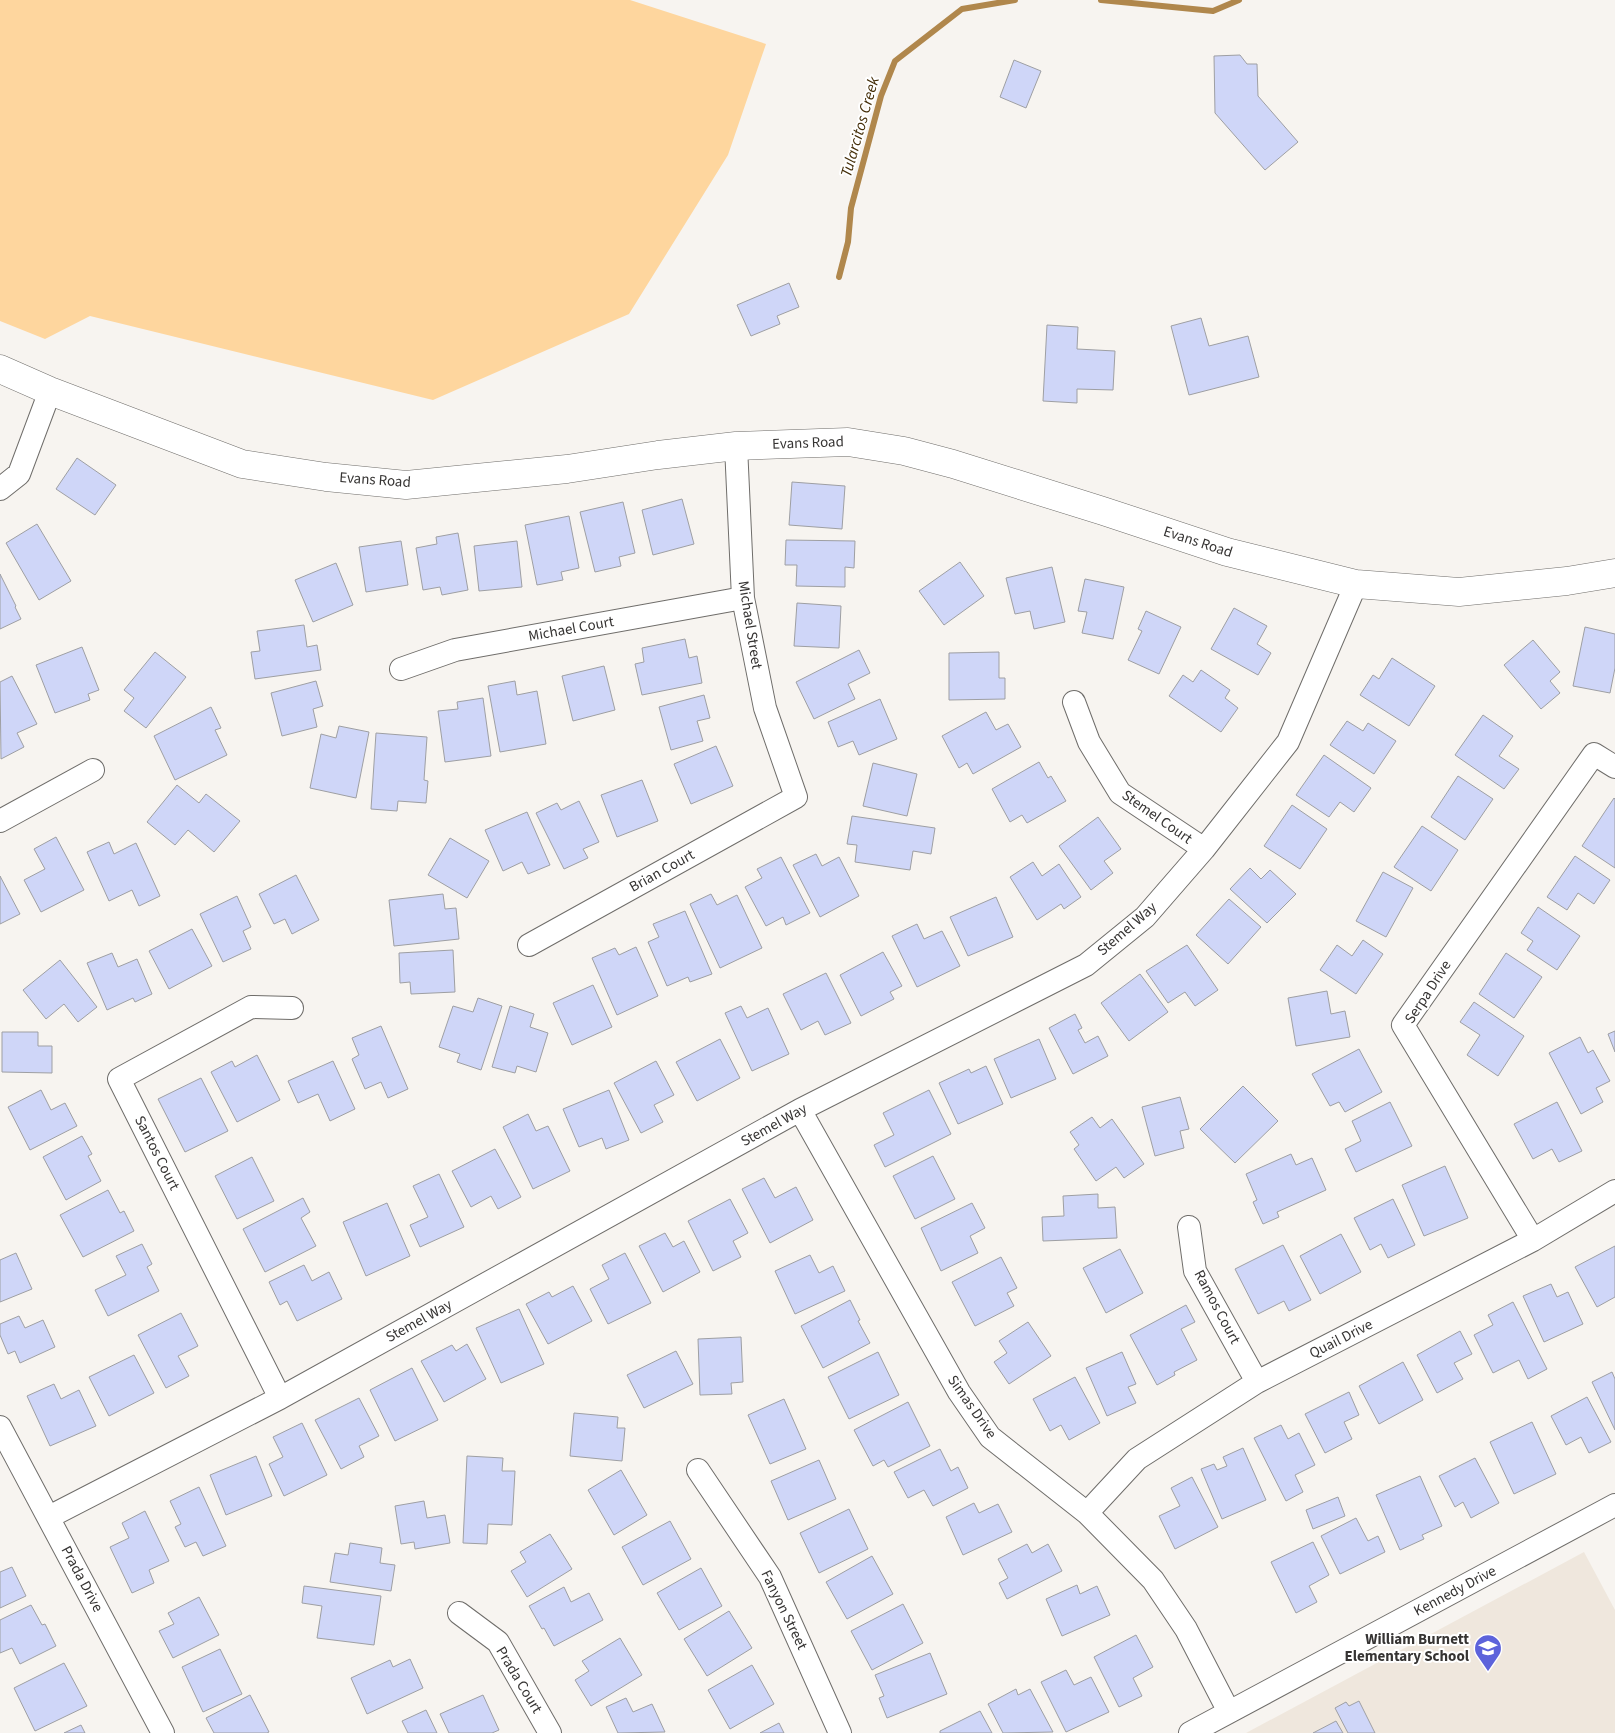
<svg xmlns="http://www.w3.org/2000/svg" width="1615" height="1733" font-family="'Source Sans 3',sans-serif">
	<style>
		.built { fill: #efe7dd }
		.grass { fill: #fed69e }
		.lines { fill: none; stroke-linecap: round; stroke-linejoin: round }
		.stream { stroke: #b0874c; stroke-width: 6 }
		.building { fill: #cfd6f8; stroke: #9e9fa3 }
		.street-casing { stroke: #6f6d6a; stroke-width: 24 }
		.secondary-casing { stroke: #6f6d6a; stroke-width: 29 }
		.street { stroke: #fff; stroke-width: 22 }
		.secondary { stroke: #fff; stroke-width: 28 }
		.labels { text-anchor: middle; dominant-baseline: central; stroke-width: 4; stroke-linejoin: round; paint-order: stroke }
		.street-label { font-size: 15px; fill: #363433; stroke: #fff }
		.poi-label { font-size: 15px; font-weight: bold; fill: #363433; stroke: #fff; text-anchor: end }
		.water-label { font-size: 16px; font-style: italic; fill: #432d07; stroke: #fff }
	</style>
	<rect width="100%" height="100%" fill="#f7f4f0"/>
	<path class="built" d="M1584,1552L1615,1610V1733H1246Z"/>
	<path class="grass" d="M0,0H630L766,44L728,155L629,314L433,400L90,316L45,339L0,321Z"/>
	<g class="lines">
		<path class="stream" d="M1101,0L1213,11L1239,0
			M839,277L848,242L851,208L881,96L895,61L962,9L1015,0"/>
	</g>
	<path class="building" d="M1240,55L1247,64H1257L1258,96L1298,142L1265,170L1215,113L1214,56Z
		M1014,60L1041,71L1026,108L1000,97Z
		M789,283L799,307L777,316L780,324L751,336L737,305Z
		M1201,318L1209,346L1248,336L1259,377L1189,395L1171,326Z
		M1047,325L1078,327L1077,349L1115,351L1113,390L1077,389V403L1043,401Z
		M77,458L116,485L95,515L56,489Z
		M792,482L845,486L842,529L789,525Z
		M682,499L694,544L653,555L642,510Z
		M623,502L635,553L619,557L621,566L595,572L580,512Z
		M569,516L579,568L561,572L563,580L537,585L525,525Z
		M37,524L71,581L39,600L6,543Z
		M458,533L468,590L442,595L440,587L423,590L416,548L437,544L436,537Z
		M786,540L855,541L854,568L845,567V587L796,586L797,565H785Z
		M401,541L408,585L366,592L359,547Z
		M517,541L522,587L479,591L474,546Z
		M960,562L984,596L944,625L919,591Z
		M336,563L353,605L313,622L295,580Z
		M1052,567L1065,622L1034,629L1030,611L1015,614L1006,578Z
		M0,574L16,606L15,607L21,619L0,629Z
		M1085,579L1124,587L1113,639L1082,633L1087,612L1078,611Z
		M797,603L841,606L839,648L794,646Z
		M1234,608L1267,626L1257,644L1271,653L1258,675L1211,649Z
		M1146,611L1181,627L1159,674L1128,660L1142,631L1138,629Z
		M304,625L307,647L317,645L321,670L255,679L251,652L260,651L257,631Z
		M1585,627L1615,634V668L1610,693L1573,686Z
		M685,639L689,658L697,656L702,683L642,695L635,664L644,662L642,648Z
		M1533,640L1560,672L1550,681L1560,693L1541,709L1504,665Z
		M82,647L99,690L88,694L90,700L55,713L36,665Z
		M859,650L870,673L848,684L855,699L814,719L796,682Z
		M155,652L186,677L146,728L124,711L134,698L124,690Z
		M999,652V678H1005V699L949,700V653Z
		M1392,658L1435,686L1409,726L1360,695L1373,675L1379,679Z
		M604,666L615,710L573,721L562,676Z
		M1201,670L1230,690L1225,698L1238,708L1221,732L1169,696L1183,675L1193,682Z
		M12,676L37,724L17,733L24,747L1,759L0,682Z
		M316,681L323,706L313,709L317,727L282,736L271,693Z
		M515,681L517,695L537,691L546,744L500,752L488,686Z
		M704,695L710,718L697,721L703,741L671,750L659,707Z
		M483,698L491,756L445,762L438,711L458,709L457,702Z
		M880,699L897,739L859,755L853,741L838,747L828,722Z
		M211,707L221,728L215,730L227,755L175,780L154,736Z
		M986,712L996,730L1008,724L1021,747L973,774L967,763L959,768L942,736Z
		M1483,715L1513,736L1499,756L1519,769L1504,789L1455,755Z
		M1347,721L1363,731L1368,723L1396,741L1374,774L1330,745Z
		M339,726L369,732L356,798L310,788L321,734L336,738Z
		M376,733L427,737L424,780L428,781L426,803L398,801L397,811L371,809Z
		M716,746L733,786L691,804L674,764Z
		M1324,755L1371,788L1354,812L1340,802L1329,817L1296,795Z
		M1039,762L1048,778L1051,776L1066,801L1027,823L1022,815L1010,822L992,789Z
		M873,763L917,774L907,816L863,806Z
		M1458,776L1493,799L1465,840L1431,817Z
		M642,780L658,821L617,837L601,795Z
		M177,785L199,803L206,794L240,821L214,852L188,830L175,845L147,822Z
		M1614,798L1615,799V868L1582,846Z
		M579,801L599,842L583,849L588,858L564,869L536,813L557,803L561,810Z
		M1292,805L1327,829L1300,869L1264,846Z
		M527,812L550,865L528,874L522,862L503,871L485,830Z
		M852,816L935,828L931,854L913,851L910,870L855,862L857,845L847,844Z
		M1098,817L1121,849L1104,861L1113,873L1091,890L1059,846Z
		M1422,826L1458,850L1431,891L1394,867Z
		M56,837L84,890L41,912L24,880L45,869L34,849Z
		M450,838L489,861L467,898L428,875Z
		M109,842L114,854L136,843L160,896L139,906L132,890L109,901L87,852Z
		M816,854L822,866L839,857L859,896L820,917L793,865Z
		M1575,856L1610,880L1594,904L1578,893L1567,910L1547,897Z
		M781,857L810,913L786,925L783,917L766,926L745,887L762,878L757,869Z
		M1033,862L1042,876L1059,864L1081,897L1064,909L1061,904L1037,920L1010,877Z
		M1250,868L1261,879L1270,870L1296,894L1267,923L1230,889Z
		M1383,872L1413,888L1386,937L1356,921Z
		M296,875L319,920L292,934L285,919L274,924L259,894Z
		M0,876L20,914L0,924Z
		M443,894L445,909L456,908L459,939L394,946L389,900Z
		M711,894L717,905L737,895L762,948L720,968L690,904Z
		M237,896L251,927L243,931L251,949L223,962L200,914Z
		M996,897L1013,937L968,956L950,917Z
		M1229,899L1261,927L1228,964L1196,935Z
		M1538,907L1580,936L1557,970L1527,950L1533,941L1521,933Z
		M685,911L712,974L690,982L688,977L667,986L648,942L659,937L653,924Z
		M917,924L924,939L942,931L960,966L917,987L892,936Z
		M192,929L212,966L169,989L149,951Z
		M1363,940L1383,954L1356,994L1320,970L1337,945L1352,956Z
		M1187,945L1218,990L1195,1006L1185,992L1168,1003L1146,971Z
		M636,947L658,996L617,1015L592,958L615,948L619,955Z
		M453,950L455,992L411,994L410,982L400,983L399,953Z
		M883,952L902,986L890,992L894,999L861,1016L840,975Z
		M112,953L118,967L137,959L152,994L135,1002L133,998L107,1010L87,963Z
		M1506,953L1542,977L1514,1018L1479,994Z
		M60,960L97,1007L78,1022L64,1004L46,1019L23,990Z
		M826,973L851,1023L825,1035L818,1021L801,1030L783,994Z
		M1140,974L1168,1012L1129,1041L1101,1003Z
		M593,985L612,1027L572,1045L553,1003Z
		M1327,991L1331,1014L1345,1011L1350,1037L1296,1046L1288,998Z
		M478,998L502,1006L481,1070L457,1062L460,1054L439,1047L453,1006L473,1012Z
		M1474,1002L1524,1036L1498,1076L1467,1055L1480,1035L1460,1022Z
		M510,1006L534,1014L530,1027L548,1033L536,1072L517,1066L515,1073L492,1067Z
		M741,1006L747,1018L768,1008L789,1054L752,1071L725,1013Z
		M1075,1014L1082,1028L1078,1030L1085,1043L1098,1036L1108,1056L1073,1074L1049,1028Z
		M381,1026L408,1089L388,1098L381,1082L365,1089L352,1059L359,1055L352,1038Z
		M1615,1031V1052L1608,1034Z
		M2,1032H38V1046H52V1073L2,1072Z
		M1580,1037L1588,1053L1593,1050L1610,1081L1596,1088L1603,1102L1581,1114L1549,1053Z
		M720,1039L740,1078L697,1101L676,1062Z
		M1039,1039L1056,1079L1011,1098L994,1059Z
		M1359,1049L1382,1092L1345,1112L1339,1102L1330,1106L1312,1074Z
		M257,1055L280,1100L237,1122L211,1072L232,1061L235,1067Z
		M333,1061L355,1109L330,1121L318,1094L298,1103L288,1081Z
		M656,1061L674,1095L654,1105L663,1122L641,1133L614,1083Z
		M986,1066L1003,1104L958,1124L939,1083L969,1069L971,1073Z
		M201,1078L228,1131L185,1152L158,1099Z
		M1243,1086L1278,1121L1235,1163L1200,1129Z
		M41,1090L51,1110L65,1103L77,1126L30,1150L8,1107Z
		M609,1090L629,1140L606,1149L602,1138L579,1147L563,1109Z
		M929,1090L951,1134L885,1167L874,1145L894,1135L883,1113Z
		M1180,1097L1189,1129L1180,1131L1184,1148L1155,1156L1142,1107Z
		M1390,1102L1412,1146L1356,1172L1345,1149L1361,1141L1352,1121Z
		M1557,1102L1582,1151L1559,1162L1552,1149L1533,1159L1514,1124Z
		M528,1114L536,1131L548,1126L570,1171L533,1189L503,1127Z
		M1092,1117L1100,1128L1112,1119L1144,1164L1124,1178L1116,1167L1096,1181L1074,1149L1079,1145L1070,1132Z
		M82,1136L92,1154L88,1156L101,1181L66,1200L43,1157Z
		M495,1149L521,1197L498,1209L491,1196L471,1207L452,1171Z
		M1291,1154L1296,1165L1312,1158L1326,1190L1277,1212L1279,1217L1263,1224L1253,1202L1257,1200L1246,1174Z
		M933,1156L955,1199L915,1219L893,1176Z
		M252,1157L274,1201L237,1219L215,1176Z
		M1445,1166L1468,1218L1424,1236L1402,1185Z
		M439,1174L464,1227L420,1247L410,1225L428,1217L413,1186Z
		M764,1178L775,1198L796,1187L813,1220L770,1243L742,1189Z
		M108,1190L120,1213L124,1211L134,1231L83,1257L60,1215Z
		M1098,1194V1208L1115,1207L1117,1238L1043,1241L1042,1217L1064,1216L1063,1196Z
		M303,1198L310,1212L301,1218L316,1246L265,1272L243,1229Z
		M730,1199L748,1233L733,1241L741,1257L713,1271L688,1221Z
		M1393,1199L1415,1245L1388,1258L1381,1244L1370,1250L1354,1218Z
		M387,1203L410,1256L366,1276L343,1222Z
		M972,1203L985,1228L970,1236L978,1253L941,1271L921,1228Z
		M665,1233L673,1247L684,1241L700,1272L663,1292L639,1246Z
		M1341,1234L1361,1272L1320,1294L1300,1256Z
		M142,1244L152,1264L147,1267L159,1291L108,1316L95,1290L126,1275L116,1256Z
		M1283,1245L1311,1300L1289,1311L1284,1301L1258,1314L1235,1269Z
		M1615,1246V1297L1597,1307L1575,1267Z
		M1120,1249L1143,1293L1106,1313L1083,1268Z
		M16,1253L32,1289L0,1302V1260Z
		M625,1253L651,1303L608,1324L590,1289L609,1279L602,1265Z
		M810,1255L819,1273L833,1266L845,1291L795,1314L775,1271Z
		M1001,1257L1017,1288L1007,1293L1014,1306L975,1326L952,1282Z
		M304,1265L312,1281L329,1272L342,1299L297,1321L287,1301L280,1305L269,1282Z
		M1551,1284L1557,1297L1568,1292L1583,1324L1544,1342L1523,1296Z
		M573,1286L592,1321L548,1344L526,1304L549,1292L552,1297Z
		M850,1300L860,1320L858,1321L870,1343L823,1368L801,1326Z
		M1513,1302L1547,1369L1528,1379L1519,1360L1493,1373L1474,1335L1493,1325L1488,1315Z
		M1186,1305L1195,1322L1181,1329L1197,1360L1174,1372L1175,1375L1157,1385L1130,1335Z
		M519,1309L544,1364L501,1383L476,1328Z
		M181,1313L198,1346L178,1356L189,1376L166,1388L138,1335Z
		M19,1316L25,1328L43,1320L55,1347L20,1363L15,1351L8,1354L0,1335V1324Z
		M1028,1322L1051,1356L1009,1384L994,1362L1007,1353L999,1341Z
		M1460,1331L1472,1354L1454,1363L1463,1379L1437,1393L1417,1355Z
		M741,1337L743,1382L731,1383L732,1394L700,1395L698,1339Z
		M467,1344L486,1379L444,1402L421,1361L452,1345L456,1351Z
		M676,1351L693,1384L644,1408L627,1375Z
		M878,1352L899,1395L849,1419L828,1377Z
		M1122,1352L1136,1384L1128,1387L1136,1403L1107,1416L1086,1368Z
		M134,1355L154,1393L109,1416L89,1377Z
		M1403,1362L1423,1400L1379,1424L1359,1386Z
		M412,1368L438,1420L395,1441L370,1390Z
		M1612,1372L1615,1379V1430L1592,1382Z
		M1075,1377L1100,1423L1069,1440L1061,1425L1050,1431L1033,1399Z
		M54,1384L61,1399L79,1390L96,1426L50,1446L27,1396Z
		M1349,1392L1359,1415L1344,1422L1352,1439L1325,1453L1305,1414Z
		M1587,1397L1611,1442L1589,1453L1581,1437L1566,1445L1551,1416Z
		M359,1398L379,1436L359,1446L364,1457L341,1469L315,1420Z
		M784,1399L806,1449L770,1464L748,1415Z
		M908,1402L930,1446L888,1467L884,1460L873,1466L854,1430Z
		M574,1413L618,1417L617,1428H625L622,1461L570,1456Z
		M1532,1422L1556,1474L1514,1494L1490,1442Z
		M302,1423L327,1475L284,1496L269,1464L283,1457L273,1437Z
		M1281,1425L1288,1439L1299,1433L1315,1465L1295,1475L1303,1492L1286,1501L1254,1438Z
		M1243,1448L1266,1500L1222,1519L1201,1469L1214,1464L1217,1470L1227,1466L1223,1457Z
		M940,1449L951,1471L958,1467L968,1488L933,1506L924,1490L908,1498L894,1472Z
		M256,1456L272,1496L226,1515L210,1475Z
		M467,1456L503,1458L502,1471H515L512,1525L488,1524L487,1544L463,1543Z
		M1475,1458L1499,1503L1471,1518L1463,1502L1455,1507L1439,1476Z
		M819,1460L836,1499L788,1520L771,1481Z
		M621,1470L647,1515L614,1535L588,1490Z
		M1420,1476L1442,1526L1422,1535L1424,1539L1400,1550L1376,1495Z
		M1192,1477L1218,1527L1175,1549L1159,1516L1180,1506L1171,1488Z
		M199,1487L226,1546L203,1556L196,1542L185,1547L175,1527L181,1524L170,1501Z
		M1338,1497L1345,1516L1313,1529L1306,1510Z
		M424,1501L427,1518L445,1515L450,1543L415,1549L414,1542L401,1544L395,1506Z
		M974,1503L979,1513L998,1504L1012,1532L963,1555L946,1517Z
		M849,1509L868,1549L819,1573L800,1533Z
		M145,1511L169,1561L149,1570L154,1583L132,1593L110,1547L129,1538L122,1523Z
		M1356,1518L1368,1541L1378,1536L1385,1552L1340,1574L1321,1536Z
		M670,1521L691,1559L643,1585L622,1547Z
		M550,1534L572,1569L527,1597L511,1571L526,1562L520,1552Z
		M1313,1542L1329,1575L1309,1586L1317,1602L1296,1613L1271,1562Z
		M350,1543L382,1548L380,1563L395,1565L391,1591L330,1582L335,1553L348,1555Z
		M1027,1544L1032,1553L1048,1544L1062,1571L1007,1599L999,1583L1008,1578L998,1559Z
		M872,1556L893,1594L847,1619L826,1582Z
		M12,1567L26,1596L0,1608V1572Z
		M701,1568L722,1606L679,1630L657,1593Z
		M1077,1585L1080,1594L1097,1586L1110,1615L1062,1636L1046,1599Z
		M304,1586L381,1596L374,1645L317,1638L322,1606L302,1603Z
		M564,1587L571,1602L589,1593L603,1620L554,1646L544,1628L542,1629L529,1606Z
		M199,1597L219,1635L173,1658L159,1631L174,1624L168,1613Z
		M903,1604L923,1643L872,1670L851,1631Z
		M31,1605L42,1625L45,1624L56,1646L20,1664L12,1648L0,1653V1620Z
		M729,1611L752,1648L707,1676L684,1639Z
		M1136,1635L1153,1667L1133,1678L1142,1696L1119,1707L1094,1657Z
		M620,1638L642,1675L591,1706L575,1680L589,1671L582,1661Z
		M220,1649L242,1694L203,1712L182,1667Z
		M930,1653L947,1694L887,1718L879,1698L884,1696L875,1675Z
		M410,1659L423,1688L367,1714L351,1678L390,1660L393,1667Z
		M64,1663L87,1706L35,1731L14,1688Z
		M752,1665L774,1704L730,1729L708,1690Z
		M1066,1670L1074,1685L1091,1677L1109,1712L1066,1732L1041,1682Z
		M1016,1689L1018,1695L1030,1689L1053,1732L1003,1733L988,1704Z
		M250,1695L269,1732L267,1733H214L206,1718Z
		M483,1695L499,1730L492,1733H449L440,1714Z
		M626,1698L633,1712L652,1704L665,1732L618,1733L606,1707Z
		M1359,1701L1375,1733H1348L1335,1708L1346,1702L1349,1706Z
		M426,1710L437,1733H408L402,1721Z
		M980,1711L992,1733H940V1731Z
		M1336,1721L1343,1733H1313Z
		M779,1723L784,1733H760Z
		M81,1725L85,1733H64Z"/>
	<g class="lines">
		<g class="street-casing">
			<path id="street" d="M0,489L19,474L50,391
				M401,669L455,650L743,598
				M1074,702L1089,742L1120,793L1204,849
				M0,821L93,770
				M529,945L796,797L765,708L743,598L736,446
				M800,1110L959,1392L990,1437L1087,1513L1153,1580L1186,1629L1229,1712
				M1189,1227L1195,1271L1257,1382
				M1533,1240L1403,1025L1594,754L1615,767
				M280,1398L119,1079L251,1007L292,1008
				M0,1427L163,1733
				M698,1470L770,1577L840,1733
				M1087,1513L1137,1459L1257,1382L1533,1240L1615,1191
				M49,1517L280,1398L800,1110L1086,965L1145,917L1204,849L1288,742L1356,584
				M459,1613L498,1642L550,1733
				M1190,1733L1615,1505"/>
		</g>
		<g class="secondary-casing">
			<path id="secondary" d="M0,369L50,391L242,464L326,477L406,485L567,469L658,455L736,446L848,442L904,451L953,464L1103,511L1227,552L1356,584L1459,592L1567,581L1615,573"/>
		</g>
		<use href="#street" class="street"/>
		<use href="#secondary" class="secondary"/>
	</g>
	<defs>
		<g id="school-pin" transform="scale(1.4375)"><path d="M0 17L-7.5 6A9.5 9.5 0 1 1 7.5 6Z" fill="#5d63db" stroke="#fff"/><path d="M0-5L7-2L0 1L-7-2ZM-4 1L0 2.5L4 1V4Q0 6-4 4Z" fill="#fff"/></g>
	</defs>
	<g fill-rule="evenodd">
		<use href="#school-pin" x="1488" y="1648"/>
	</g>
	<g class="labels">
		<g class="street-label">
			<text transform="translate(808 443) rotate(-2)">Evans Road</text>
			<text transform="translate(375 480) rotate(4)">Evans Road</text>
			<text transform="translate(1198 542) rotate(18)">Evans Road</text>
			<text transform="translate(750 625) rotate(81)">Michael Street</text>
			<text transform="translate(571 629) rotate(-10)">Michael Court</text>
			<text transform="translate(1157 817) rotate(35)">Stemel Court</text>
			<text transform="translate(662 871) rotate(-29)">Brian Court</text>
			<text transform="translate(1127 929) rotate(-41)">Stemel Way</text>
			<text transform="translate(1428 992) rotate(-57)">Serpa Drive</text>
			<text transform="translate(774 1125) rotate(-29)">Stemel Way</text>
			<text transform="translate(157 1153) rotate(63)">Santos Court</text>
			<text transform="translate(1217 1307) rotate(62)">Ramos Court</text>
			<text transform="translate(419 1321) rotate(-29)">Stemel Way</text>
			<text transform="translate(1341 1339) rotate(-27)">Quail Drive</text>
			<text transform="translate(972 1407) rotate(55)">Simas Drive</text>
			<text transform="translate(82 1579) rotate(62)">Prada Drive</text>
			<text transform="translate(1455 1591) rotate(-28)">Kennedy Drive</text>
			<text transform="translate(784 1610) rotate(64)">Fanyon Street</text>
			<text transform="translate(519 1680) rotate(59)">Prada Court</text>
		</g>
		<g class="poi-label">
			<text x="1469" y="1639">William Burnett<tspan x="1469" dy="17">Elementary School</tspan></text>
		</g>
		<g class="water-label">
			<text transform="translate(860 127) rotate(-74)">Tularcitos Creek</text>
		</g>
	</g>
</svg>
